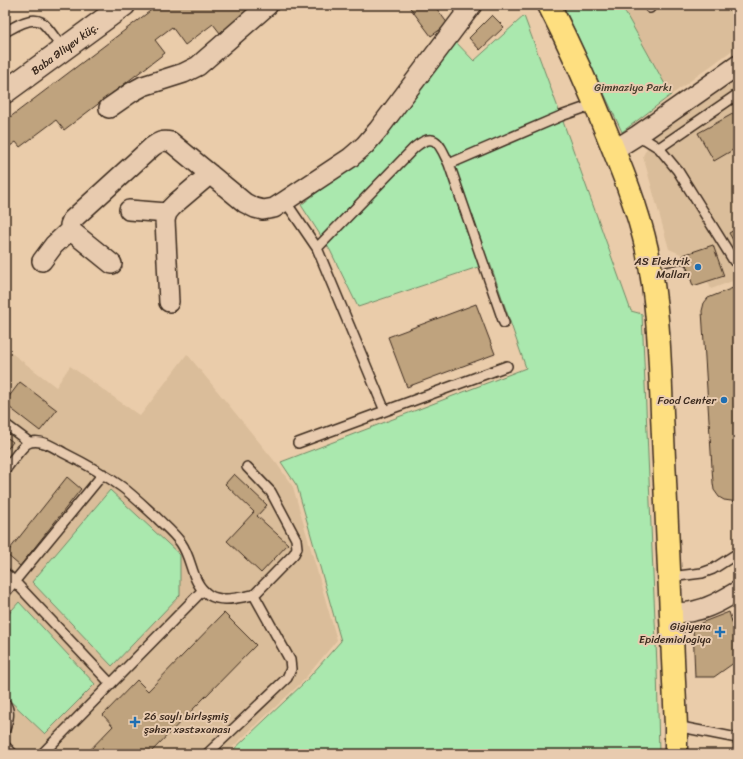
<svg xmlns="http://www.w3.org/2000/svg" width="743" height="759" font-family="Sriracha,sans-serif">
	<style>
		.built { fill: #dabd9a }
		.green { fill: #aae8ae; stroke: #728966 }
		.building { fill: #bfa37e; stroke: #3b2a1e }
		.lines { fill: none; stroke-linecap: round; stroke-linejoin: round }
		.service-casing { stroke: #3b2a1e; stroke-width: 12 }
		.minor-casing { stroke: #3b2a1e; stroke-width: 22 }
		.tertiary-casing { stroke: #3b2a1e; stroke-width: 25 }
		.primary-casing { stroke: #3b2a1e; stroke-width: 25 }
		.service { stroke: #e8cbaf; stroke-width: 9 }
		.minor { stroke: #e8cbaf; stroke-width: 19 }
		.tertiary { stroke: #e8cbaf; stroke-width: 22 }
		.primary { stroke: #fedf80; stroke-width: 22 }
		.poi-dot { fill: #1f6fb2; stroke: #e8cbaf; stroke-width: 1.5 }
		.labels { text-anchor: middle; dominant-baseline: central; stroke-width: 4; stroke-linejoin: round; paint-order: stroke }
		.street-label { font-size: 11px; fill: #3b2a1e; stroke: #e8cbaf }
		.park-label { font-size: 11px; fill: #463d2c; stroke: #e8cbaf }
		.poi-label { font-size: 11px; fill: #3b2a1e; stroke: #e8cbaf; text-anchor: end }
	</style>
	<rect width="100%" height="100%" fill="#eaccaa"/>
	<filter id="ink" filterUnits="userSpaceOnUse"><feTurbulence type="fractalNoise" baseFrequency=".025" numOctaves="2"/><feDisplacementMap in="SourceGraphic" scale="8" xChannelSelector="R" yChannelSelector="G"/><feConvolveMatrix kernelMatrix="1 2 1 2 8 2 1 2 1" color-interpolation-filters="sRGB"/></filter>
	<g filter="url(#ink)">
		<path class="built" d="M621,5H738V46L671,95Z
			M738,77V279L711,289L708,282L724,276L713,245L683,255L669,249L643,156L652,138Z
			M5,348L56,387L70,366L140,416L187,354L277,464L293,487L337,640L302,682L225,754H5Z"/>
		<path class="green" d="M563,5H621L671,95L622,132Z
			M524,16L561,116L631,311L642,314L657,667L659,754H229L304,683L341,641L297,486L281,462L526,368L490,263L358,307L330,250L301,205L373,148L453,39L474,61Z
			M110,490L180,555V595L112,666L32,582Z
			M19,602L95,684L45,734L5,696V618Z"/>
		<path class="building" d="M5,5H12L5,10Z
			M158,5H252L254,8L220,33L213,24L185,45L172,27L155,40L165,53L64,130L56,120L20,147L16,142L7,148L5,145V121Z
			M408,5H434L448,24L431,36Z
			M492,15L504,27L480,50L469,38Z
			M738,111V147L714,161L698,133Z
			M738,228V249L729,233Z
			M713,245L724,276L693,286L683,255Z
			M738,286V502L724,500L719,497L714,490L713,483L702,311L704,303L708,298Z
			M476,304L495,354L407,387L388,337Z
			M20,382L57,410L40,431L5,404V402Z
			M5,436L13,442L5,452Z
			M234,474L267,505L257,516L288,544L261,573L227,541L254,512L225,484Z
			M67,477L81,489L20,566L6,554Z
			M729,612L738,642V660L714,677H695L693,626Z
			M224,613L256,645L149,754H86L113,726L103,715L137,680L148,691Z"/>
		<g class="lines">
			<g class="service-casing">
				<path id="service" d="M648,5L650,8
					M5,32C14,27 31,16 41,22C48,26 58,43 63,50
					M638,135L659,148L678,171L734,261
					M659,148L738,94
					M449,164L561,116L595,104
					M285,201L317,248L385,411
					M317,248L414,148C436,129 440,146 449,164L504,323
					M652,275L682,269
					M5,424L29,442
					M298,443L507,366
					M247,467L271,492L296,539L297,548L294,554L254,595
					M5,470C11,463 23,443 31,442C42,439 55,448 64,453C84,463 104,474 122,487C134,496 145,507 156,517C164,525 174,533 181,543C193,560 191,584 209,595C222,603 240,597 254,595L290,660L291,669L287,678L207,754
					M5,573L15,582L111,684
					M670,577L702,573L713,569L738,553
					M5,593L103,474
					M5,703C11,712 8,720 5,729
					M676,726L737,738
					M5,746L13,754
					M42,754L203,590"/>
			</g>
			<g class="minor-casing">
				<path id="minor" d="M109,108L132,92L143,86L184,73L198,66L268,5
					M614,150L638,135L738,65
					M129,210L167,213
					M42,261L54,245L70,230
					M112,264L70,230V225L72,220L152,147C159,142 162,140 171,142L245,203L255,208L263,210L274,208L285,201L350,158L365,145L378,130L472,5
					M169,302L165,220L167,213L171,208L177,202L210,174
					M672,613C679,612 687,613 694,611C710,608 724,599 738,591"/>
			</g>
			<g class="tertiary-casing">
				<g id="tertiary">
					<path id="s1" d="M5,92L124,5"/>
				</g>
			</g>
			<g class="primary-casing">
				<path id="primary" d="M549,5C570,46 589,88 606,131C622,170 638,209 647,250C660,311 660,374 663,436C668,532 672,629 676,726V754"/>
			</g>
			<use href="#service" class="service"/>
			<use href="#minor" class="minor"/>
			<use href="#tertiary" class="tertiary"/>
			<use href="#primary" class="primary"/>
		</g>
	</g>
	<g class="poi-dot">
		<circle cx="698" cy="267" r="4"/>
		<circle cx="724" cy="400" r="4"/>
		<path d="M718 626h4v4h4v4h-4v4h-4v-4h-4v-4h4z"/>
		<path d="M133 716h4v4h4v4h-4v4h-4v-4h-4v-4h4z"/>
	</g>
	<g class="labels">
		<g class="street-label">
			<text stroke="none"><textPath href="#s1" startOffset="74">Baba Əliyev küç.</textPath></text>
		</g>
		<g class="park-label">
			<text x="633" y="87">Gimnaziya Parkı</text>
		</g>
		<g class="poi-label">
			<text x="690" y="261">AS Elektrik<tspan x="690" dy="13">Malları</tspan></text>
			<text x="716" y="400">Food Center</text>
			<text x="711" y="626">Gigiyena<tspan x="711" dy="13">Epidemiologiya</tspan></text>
			<text x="144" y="716" text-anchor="start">26 saylı birləşmiş<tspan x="144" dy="13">şəhər xəstəxanası</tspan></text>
		</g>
	</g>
	<rect width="743" height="759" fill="none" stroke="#e8cbaf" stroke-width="20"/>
	<rect x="10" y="10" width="723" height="739" fill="none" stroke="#3b2a1e" stroke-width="1.5" filter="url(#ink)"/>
</svg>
